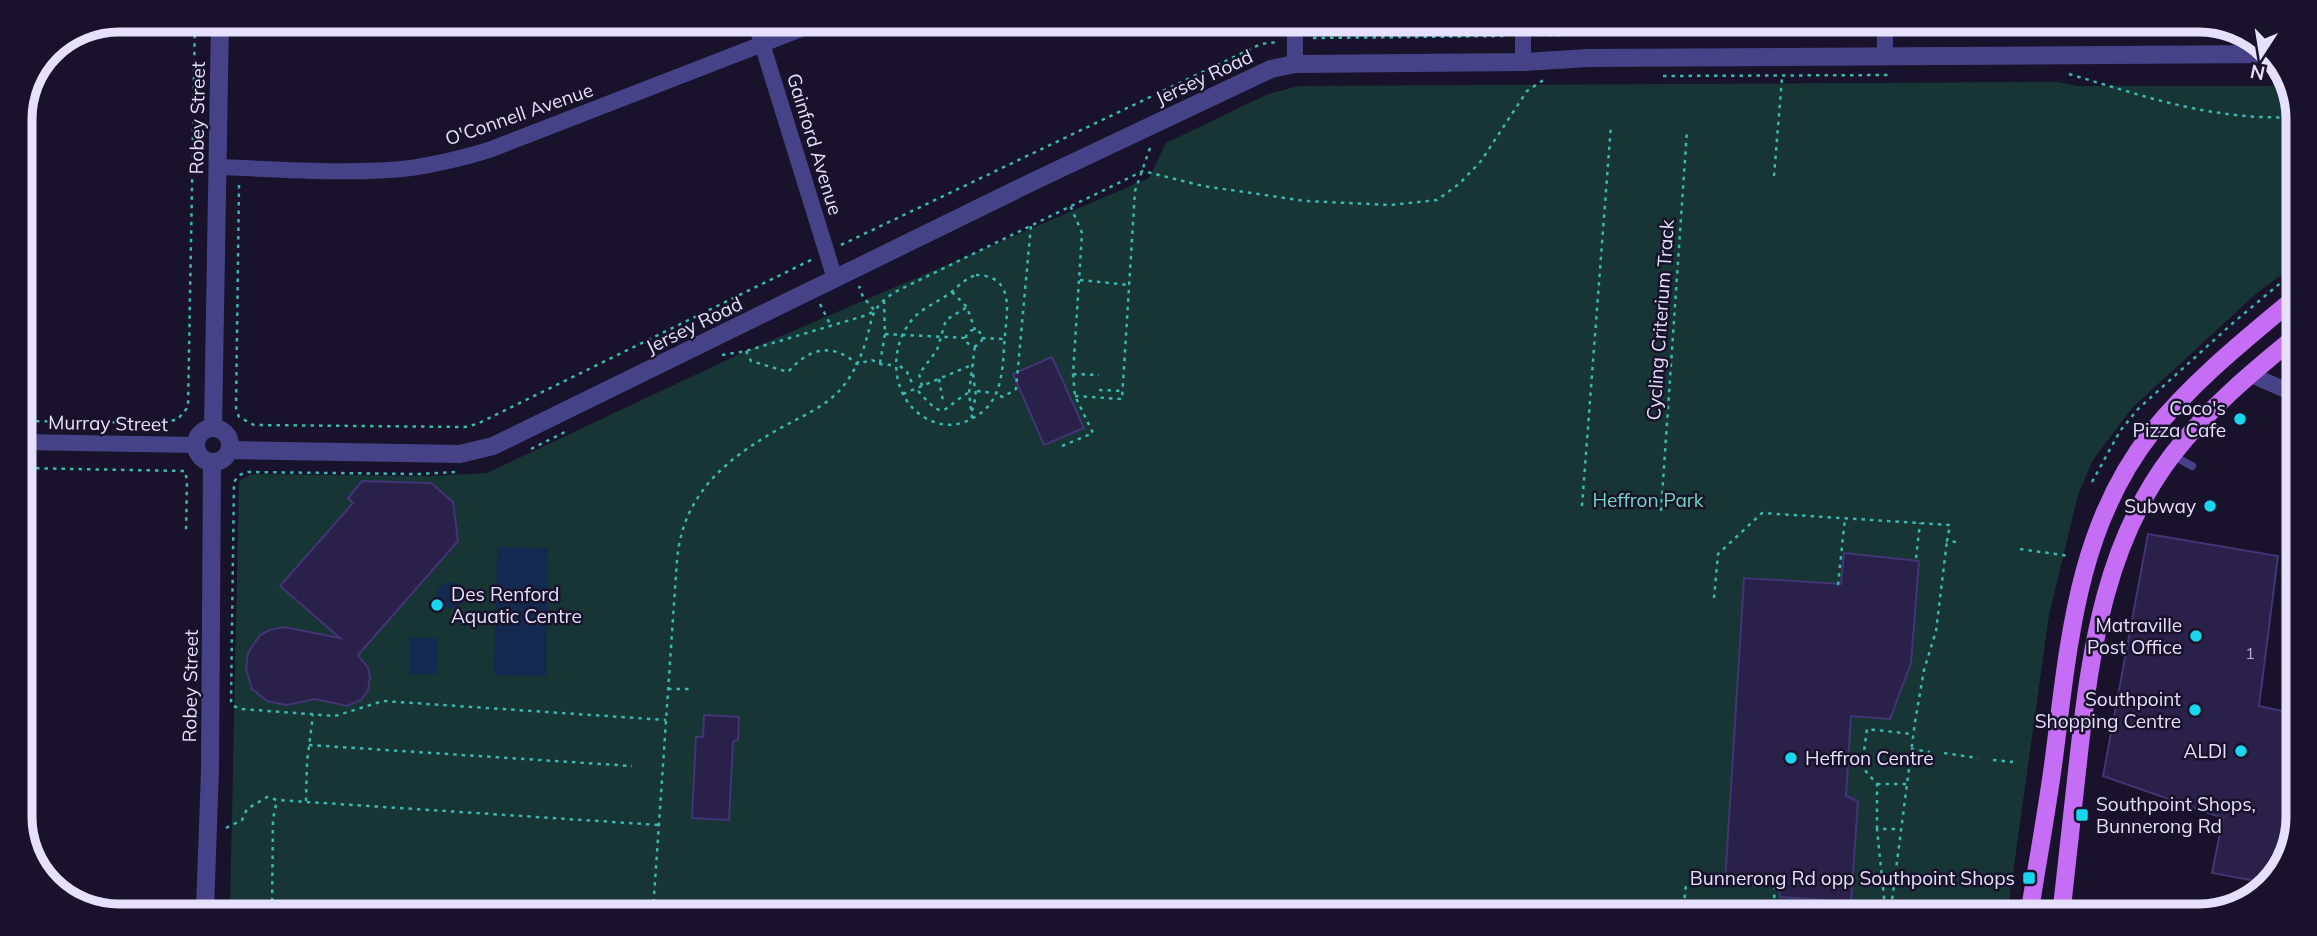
<svg xmlns="http://www.w3.org/2000/svg" width="2317" height="936" font-family="Mulish,sans-serif">
	<style>
		.green { fill: #173534 }
		.water { fill: #13294f }
		.building { fill: #2a214b; stroke: #423475; stroke-width: 2 }
		.lines { fill: none; stroke-linecap: round; stroke-linejoin: round }
		.path { stroke: #3ab7b1; stroke-width: 2.5; stroke-dasharray: 3.5 5; stroke-linecap: butt }
		.service { stroke: #464287; stroke-width: 8 }
		.minor { stroke: #464287; stroke-width: 16 }
		.tertiary { stroke: #464287; stroke-width: 18 }
		.primary { stroke: #c56ef5; stroke-width: 18 }
		.poi-dot { fill: #19d6ef; stroke: #18132b; stroke-width: 2.5 }
		.labels { text-anchor: middle; dominant-baseline: central; stroke-width: 5; stroke-linejoin: round; paint-order: stroke }
		.number-label { font-size: 16px; fill: #b6b0d0 }
		.street-label { font-size: 19px; fill: #e4e0fd; stroke: #18132b }
		.poi-label { font-size: 19px; fill: #e4e0fd; stroke: #18132b; text-anchor: end }
		.park-label { font-size: 19px; fill: #6fdac1; stroke: #18132b }
		.rim { fill: none; stroke: #e4e0fd; stroke-width: 9 }
	</style>
	<rect width="100%" height="100%" fill="#18132b"/>
	<path class="green" d="M2057,82L2078,86H2288L2298,112L2296,264L2257,293L2132,408L2093,460L2078,495L2049,615L2007,916L230,910L239,481L252,474L430,476L487,473L746,351L1149,178L1166,143L1268,94L1299,86Z"/>
	<path class="water" d="M497,547L548,548L546,676L494,675Z
		M437 595a13 13 0 1 1 26 0a13 13 0 1 1-26 0Z
		M409,638H438L437,674H409Z"/>
	<path class="building" d="M1052,357L1084,428L1044,445L1013,374Z
		M362,481L431,483L453,502L458,541L358,655L368,668L370,677L368,690L361,700L347,706L315,699L286,705L267,701L252,689L246,669L248,653L260,635L270,630L284,627L340,638L280,586L353,503L348,498Z
		M2148,534L2278,556L2259,706L2292,713L2290,855L2267,883L2212,873L2223,818L2103,776Z
		M1844,553L1919,561L1911,663L1890,719L1851,716L1846,796L1858,801L1851,902L1780,897L1779,886L1725,882L1744,578L1841,584Z
		M704,715L739,717L738,740L733,742L729,820L692,818L696,737H703Z"/>
	<g class="lines">
		<path class="path" d="M1901,33L2241,30
			M1540,35L1869,33
			M1313,38L1505,36
			M2069,74C2147,97 2213,121 2297,117
			M1663,76L1891,75
			M1774,176L1782,78
			M239,185L236,408L239,417L254,425L465,427L477,424L813,259
			M841,245L1261,44L1278,42
			M976,275C984,275 994,277 1000,284C1011,296 1006,321 1005,335C1002,367 1005,403 971,419C962,424 951,426 941,424C894,413 884,355 911,321C921,308 937,303 950,293C959,286 964,279 976,275Z
			M1080,280L1129,285
			M952,292L967,307L975,330
			M820,304L831,326
			M966 338a8 8 0 1 1 16 0a8 8 0 1 1-16 0Z
			M885,334L966,338
			M982,338L1003,339
			M746,351L751,361L788,372C809,348 832,342 857,364L872,360L880,364L891,365
			M722,355L746,351L867,315L875,311L863,297L859,286
			M880,363L885,334L884,300
			M900,366L907,372L913,385
			M1073,374L1099,375
			M939,379L943,401
			M922,386L919,374L937,350L946,320L967,307
			M1099,390L1123,391
			M918,391C947,423 940,409 968,393
			M977,391L993,393
			M903,394L974,364
			M1000,396L1003,397L1016,389L1031,225
			M1075,396L1122,399L1135,191L1151,145
			M972,411L976,396L973,374
			M972,418L969,393L975,345
			M19,421L163,423L178,419L188,407L195,20
			M1062,446L1093,433L1075,396L1073,374L1082,233L1070,205
			M531,449L569,430
			M19,468L185,471L187,481L186,533
			M455,472L419,474L248,472L239,475L234,482L231,701L233,706L242,709L335,716L383,701L666,720
			M2092,482L2120,431L2138,409L2234,322L2296,270
			M1582,506L1611,125
			M1661,511L1687,130
			M2020,549L2069,556
			M1916,558L1920,523
			M1838,585L1845,518
			M1714,598L1718,554L1762,513L1950,525L1947,541L1957,542
			M668,689H689
			M309,745L632,766
			M1911,749L1930,752
			M1944,753L1978,758
			M1993,760L2013,762
			M1877,784H1906
			M306,801L307,762L313,715
			M226,828L242,820L247,809L267,797L277,800L659,825
			M1877,829V784L1862,767L1867,729L1912,734
			M1812,901L1819,907L1885,912
			M272,910L273,819L277,800
			M653,911L677,560C683,491 730,456 786,425C805,415 825,406 840,390C854,374 863,354 868,333C870,327 871,319 874,313C879,303 888,296 897,291L1143,171L1203,186L1306,201L1391,205L1437,200L1459,184L1481,161L1527,91L1545,79
			M1683,915L1686,884
			M1773,915L1775,886
			M1886,916L1877,829H1901
			M1890,916L1915,722L1924,670L1936,631L1947,541"/>
		<path class="service" d="M2172,455L2192,466"/>
		<path class="minor" d="M755,21L835,279
			M1295,23V64
			M1885,25V55
			M1523,62V24
			M217,167C277,169 351,175 411,168C437,164 463,158 489,150L819,22
			M2249,374L2295,394
			M19,442L196,445"/>
		<path class="tertiary" d="M196 445a17 17 0 1 1 34 0a17 17 0 1 1-34 0Z
			M213,428L220,20
			M230,450L460,454L493,446L1032,182L1271,69L1295,64L1523,62L1588,58L2271,54
			M205,910L210,770L212,463"/>
		<path class="primary" d="M2029,916C2037,864 2047,811 2054,758C2069,642 2077,527 2152,432C2194,380 2246,339 2296,297
			M2061,916C2067,862 2073,807 2079,753C2091,647 2106,541 2173,454C2208,409 2251,373 2295,337"/>
	</g>
	<g class="poi-dot">
		<circle cx="2240" cy="419" r="7"/>
		<circle cx="2210" cy="506" r="7"/>
		<circle cx="437" cy="605" r="7"/>
		<circle cx="2196" cy="636" r="7"/>
		<circle cx="2195" cy="710" r="7"/>
		<circle cx="2241" cy="751" r="7"/>
		<circle cx="1791" cy="758" r="7"/>
		<rect x="2075" y="808" width="14" height="14" rx="3.5"/>
		<rect x="2022" y="871" width="14" height="14" rx="3.5"/>
	</g>
	<g class="labels">
		<g class="number-label">
			<text x="2250" y="653">1</text>
		</g>
		<g class="street-label">
			<text transform="translate(1204 77) rotate(-25)">Jersey Road</text>
			<text transform="translate(519 114) rotate(-19)">O'Connell Avenue</text>
			<text transform="translate(197 118) rotate(-89)">Robey Street</text>
			<text transform="translate(815 144) rotate(73)">Gainford Avenue</text>
			<text transform="translate(1660 320) rotate(-86)">Cycling Criterium Track</text>
			<text transform="translate(694 325) rotate(-26)">Jersey Road</text>
			<text transform="translate(108 423) rotate(1)">Murray Street</text>
			<text transform="translate(190 686) rotate(-89)">Robey Street</text>
		</g>
		<g class="poi-label">
			<text x="2226" y="408">Coco's<tspan x="2226" dy="22">Pizza Cafe</tspan></text>
			<text x="2196" y="506">Subway</text>
			<text x="451" y="594" text-anchor="start">Des Renford<tspan x="451" dy="22">Aquatic Centre</tspan></text>
			<text x="2182" y="625">Matraville<tspan x="2182" dy="22">Post Office</tspan></text>
			<text x="2181" y="699">Southpoint<tspan x="2181" dy="22">Shopping Centre</tspan></text>
			<text x="2227" y="751">ALDI</text>
			<text x="1805" y="758" text-anchor="start">Heffron Centre</text>
			<text x="2096" y="804" text-anchor="start">Southpoint Shops,<tspan x="2096" dy="22">Bunnerong Rd</tspan></text>
			<text x="2015" y="878">Bunnerong Rd opp Southpoint Shops</text>
		</g>
		<g class="park-label">
			<text x="1648" y="500">Heffron Park</text>
		</g>
	</g>
	<path d="M0 0H2317V936H0ZM119 32H2199A87 87 0 0 1 2286 119V817A87 87 0 0 1 2199 904H119A87 87 0 0 1 32 817V119A87 87 0 0 1 119 32Z" fill="#18132b" fill-rule="evenodd"/>
	<path class="rim" d="M119 32H2199A87 87 0 0 1 2286 119V817A87 87 0 0 1 2199 904H119A87 87 0 0 1 32 817V119A87 87 0 0 1 119 32Z"/>
	<g transform="translate(2261 56) rotate(192)" stroke="#18132b" stroke-width="5" paint-order="stroke">
	<path d="M0-5L12 26L0 18L-12 26Z" fill="#e4e0fd"/>
	<text y="-10" font-size="19" font-weight="bold" text-anchor="middle" fill="#e4e0fd">N</text>
	</g>
</svg>
